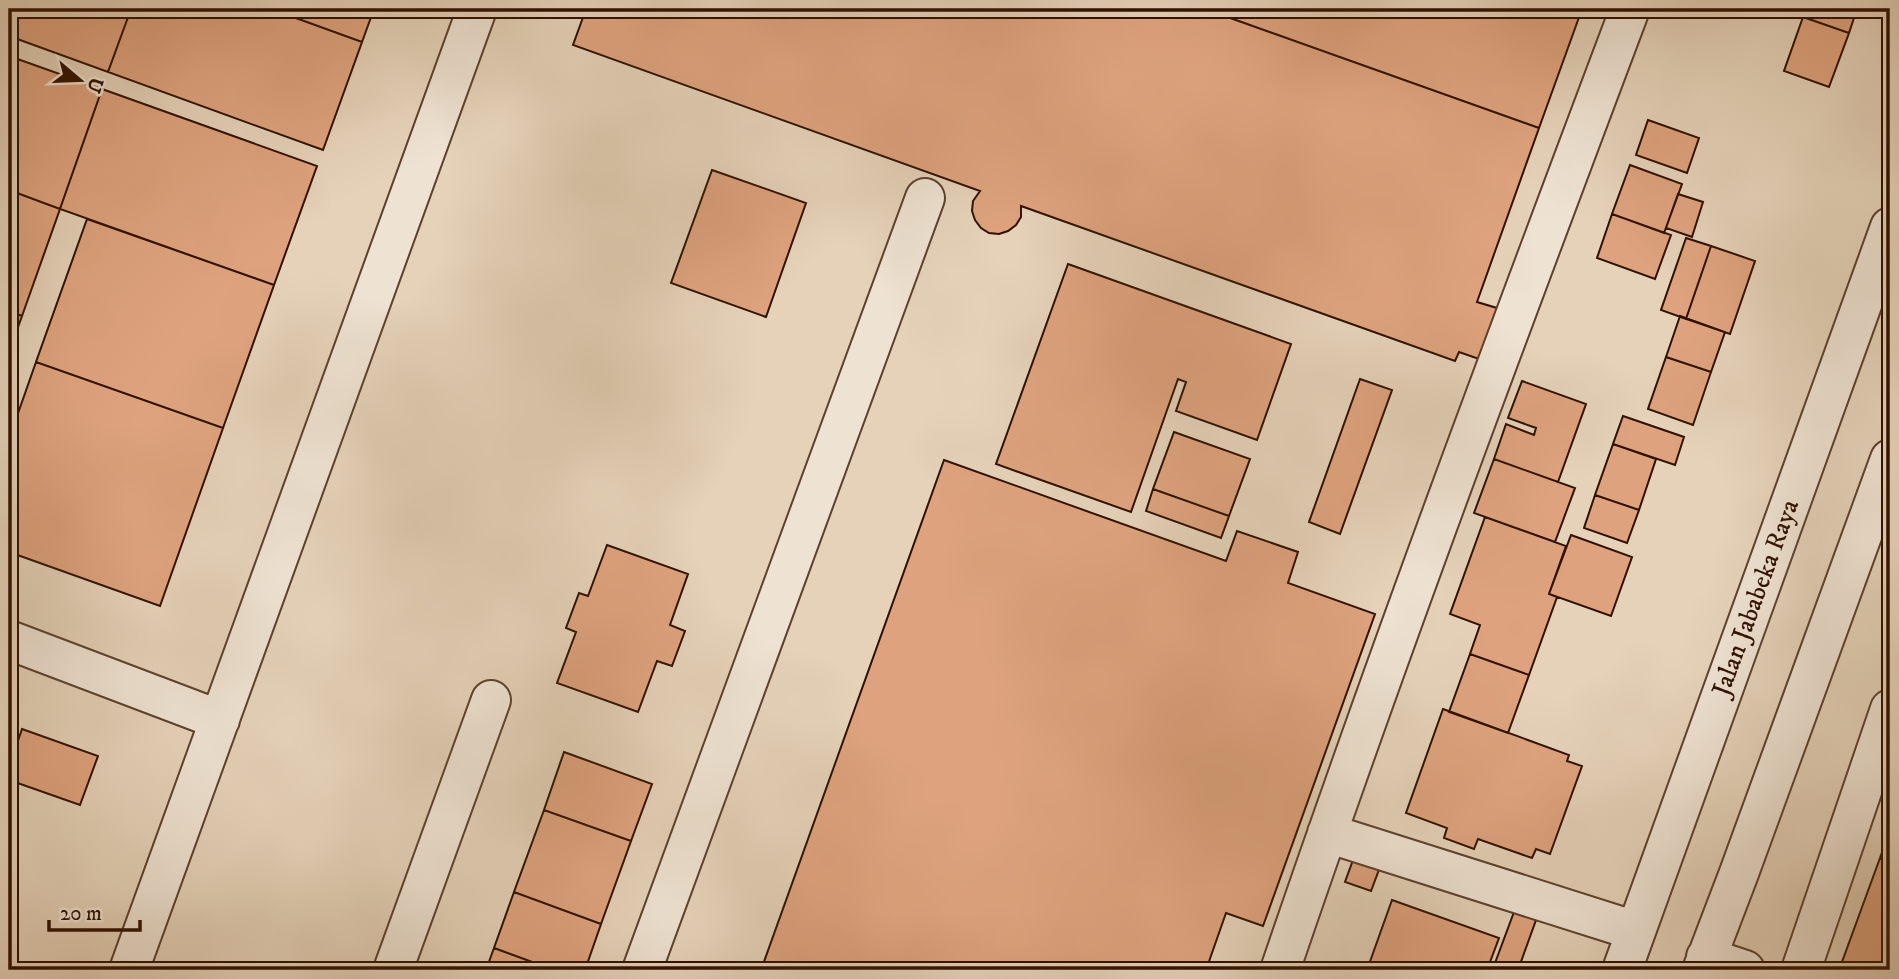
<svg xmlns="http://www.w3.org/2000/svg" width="1899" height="979" font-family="'IM FELL DW Pica',serif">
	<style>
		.building { fill: #dea37e; stroke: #301100; stroke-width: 2 }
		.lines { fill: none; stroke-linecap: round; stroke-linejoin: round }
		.minor-casing { stroke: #5d412e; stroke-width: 42 }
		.minor { stroke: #eee2d2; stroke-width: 38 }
		.labels { text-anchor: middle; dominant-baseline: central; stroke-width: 5; stroke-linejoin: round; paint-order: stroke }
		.street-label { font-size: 26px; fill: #301100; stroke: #eee2d2 }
	</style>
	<rect width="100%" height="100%" fill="#e5d2b9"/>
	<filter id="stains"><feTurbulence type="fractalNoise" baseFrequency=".00286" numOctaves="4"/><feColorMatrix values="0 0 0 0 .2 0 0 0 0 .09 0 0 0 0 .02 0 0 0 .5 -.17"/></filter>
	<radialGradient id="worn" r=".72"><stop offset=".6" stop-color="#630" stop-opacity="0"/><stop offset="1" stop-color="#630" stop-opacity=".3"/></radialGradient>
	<path class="building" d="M9,9H131L108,72L9,36Z
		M131,9H271L362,42L323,150L108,72Z
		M271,9H374L362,42Z
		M586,9H1205L1539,128L1477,302L1497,308L1479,359L1459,352L1455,361L1021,206V217L1016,225L1008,231L999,234L989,233L981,228L975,220L972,211L973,201L980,191L573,45Z
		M1205,9H1582L1539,128Z
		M1806,9H1857L1849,33L1803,17Z
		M1803,17L1849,33L1829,87L1784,71Z
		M9,56L102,89L60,209L9,190Z
		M102,89L317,166L274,285L60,209Z
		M1648,120L1699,138L1687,173L1636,155Z
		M1630,165L1682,184L1664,233L1612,214Z
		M712,170L806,203L766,317L671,283Z
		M9,190L60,209L22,316L9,311Z
		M1678,194L1703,202L1692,237L1666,228Z
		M1612,214L1671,235L1655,279L1597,258Z
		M87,219L274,285L223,428L36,362Z
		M1686,238L1711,246L1686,319L1661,310Z
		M1711,246L1755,261L1730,334L1686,319Z
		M1068,264L1291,344L1257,440L1176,411L1186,382L1178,379L1131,512L996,464Z
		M9,311L22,316L9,352Z
		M1680,316L1725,332L1711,372L1666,357Z
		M1666,357L1711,372L1693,425L1648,409Z
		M36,362L223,428L160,606L9,552V439Z
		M1360,379L1392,390L1340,534L1309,522Z
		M1522,381L1586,404L1558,482L1494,459L1506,424L1534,435L1536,428L1508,418Z
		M1623,416L1684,437L1675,465L1613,444Z
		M1174,432L1250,459L1229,516L1153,489Z
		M1613,444L1656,459L1639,510L1595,495Z
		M1494,459L1575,488L1555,542L1474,513Z
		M944,460L1226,561L1237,531L1298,552L1288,583L1375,614L1263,926L1226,913L1206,970H761Z
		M1153,489L1229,516L1221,538L1146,511Z
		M1595,495L1639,510L1627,543L1584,528Z
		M1485,517L1566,546L1549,594L1557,597L1529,675L1470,654L1480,625L1450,614Z
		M1571,535L1632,557L1611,616L1549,594Z
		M607,545L688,574L670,625L685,631L672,666L657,661L638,712L557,683L576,632L566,628L579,593L588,596Z
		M1470,654L1529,675L1508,733L1449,712Z
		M1443,709L1569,755L1567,761L1582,766L1550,854L1536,849L1532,858L1478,839L1474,849L1444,838L1447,828L1406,813Z
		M22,729L98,756L80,805L9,780V767Z
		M564,752L652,784L631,841L544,810Z
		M544,810L631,841L601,924L514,892Z
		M1890,830V862L1880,858Z
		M1357,849L1383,859L1371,891L1345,882Z
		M1880,858L1890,862V970H1865L1842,962Z
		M514,892L601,924L585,970H554L494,948Z
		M1392,900L1499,938L1487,970H1367Z
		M1514,912L1536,920L1518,970L1495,963Z
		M494,948L554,970H486Z"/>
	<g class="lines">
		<g class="minor-casing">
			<path id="minor" d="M9,640L220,720
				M1327,833L1636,931
				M1706,957L1745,970
				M129,970L477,9
				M393,970L491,700
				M642,970L925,198
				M1280,970C1390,647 1510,328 1630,9
				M1622,970L1890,227
				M1702,970L1739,873L1890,459
				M1801,970L1890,709"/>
		</g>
		<use href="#minor" class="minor"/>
	</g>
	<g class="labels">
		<g class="street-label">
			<text transform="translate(1756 598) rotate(-70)">Jalan Jababeka Raya</text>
		</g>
	</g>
	<rect width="1899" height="979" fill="none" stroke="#e5d2b9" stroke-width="35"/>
	<rect x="10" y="10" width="1878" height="958" fill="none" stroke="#301100" stroke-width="3.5"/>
	<rect x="18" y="18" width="1864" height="944" fill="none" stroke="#301100" stroke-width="2"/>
	<g transform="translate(80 80) rotate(109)" stroke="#eee2d2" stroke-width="5" paint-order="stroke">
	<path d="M0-5L12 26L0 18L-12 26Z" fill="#301100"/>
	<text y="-10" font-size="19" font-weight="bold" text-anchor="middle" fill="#301100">U</text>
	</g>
	<path d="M49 920v10h91v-10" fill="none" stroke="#301100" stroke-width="3.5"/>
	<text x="60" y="920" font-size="21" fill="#301100" stroke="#eee2d2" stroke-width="5" paint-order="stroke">20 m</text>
	<rect width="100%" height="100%" filter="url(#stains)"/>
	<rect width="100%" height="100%" fill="url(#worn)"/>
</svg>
